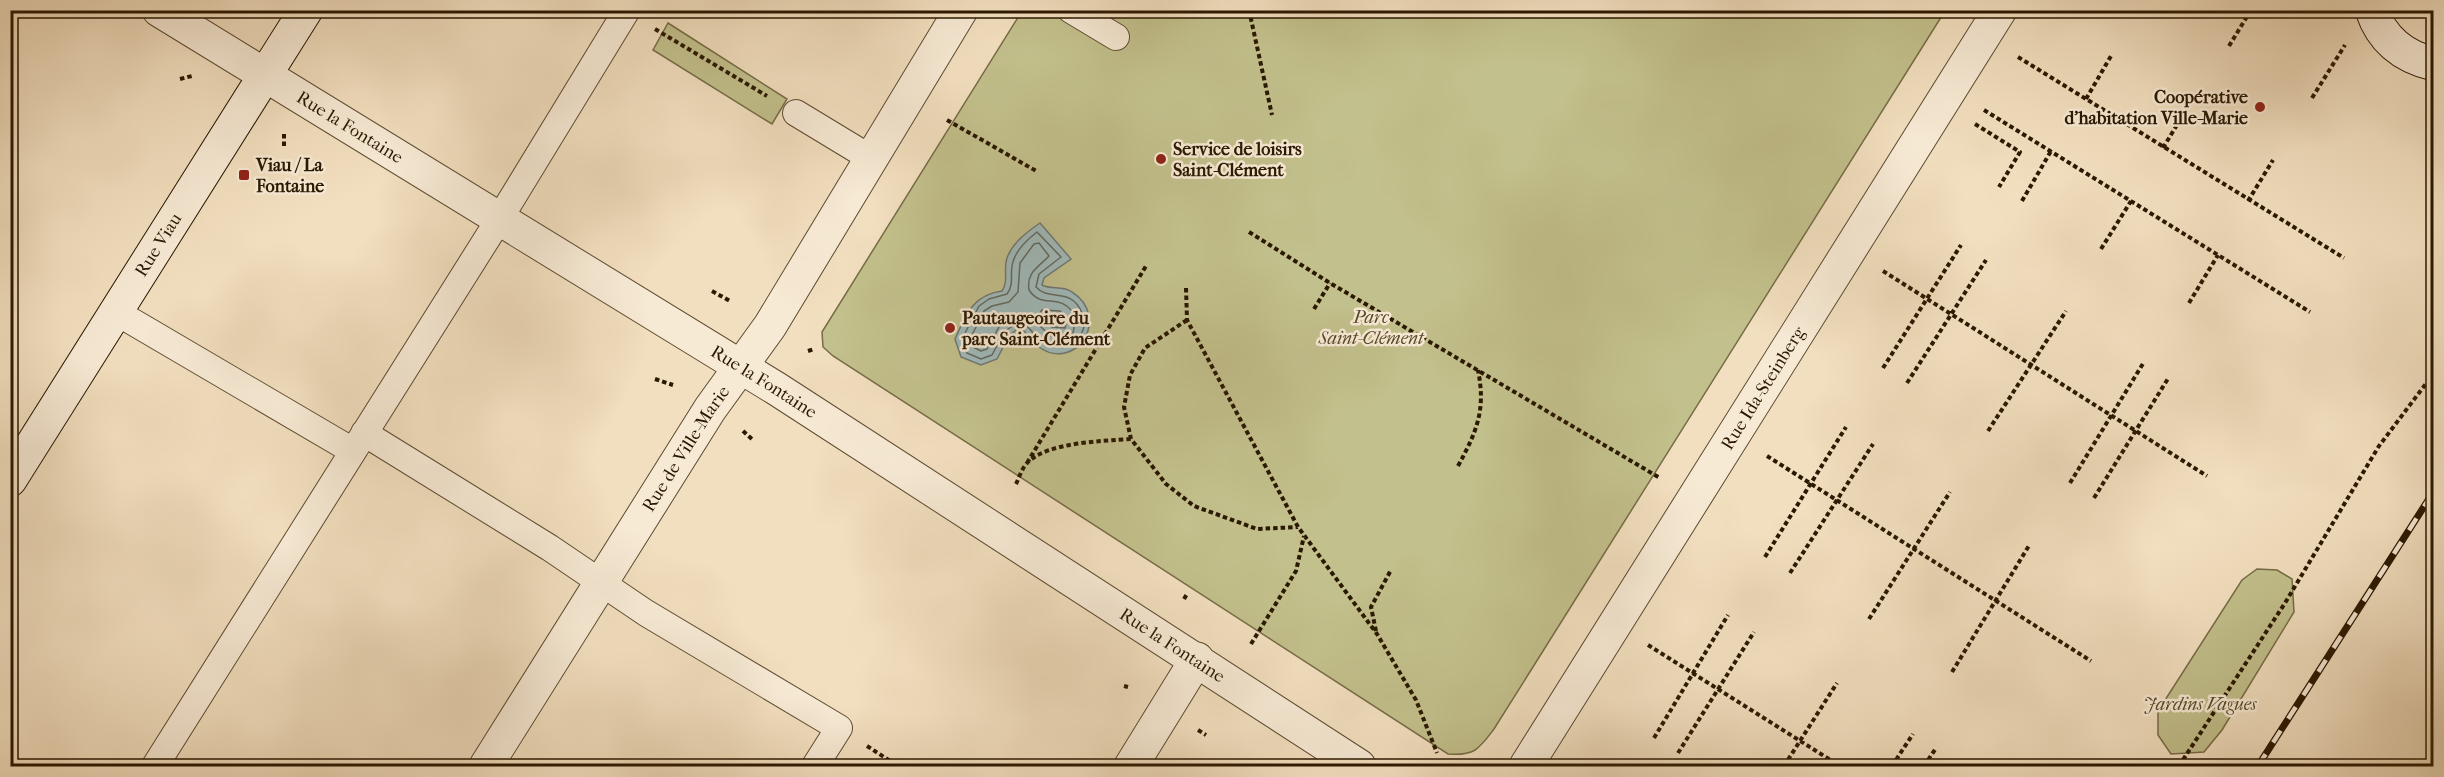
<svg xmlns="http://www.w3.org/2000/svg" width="2444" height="777" font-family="'IM FELL French Canon',serif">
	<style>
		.green { fill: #c2c08c; stroke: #766c46; stroke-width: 1.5 }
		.water { fill: #9fbabb; stroke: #707971; stroke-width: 1.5 }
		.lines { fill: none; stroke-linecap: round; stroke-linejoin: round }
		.shore { stroke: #64695e; stroke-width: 1.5 }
		.lane-casing { stroke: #5c4a30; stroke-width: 28 }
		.street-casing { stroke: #5c4a30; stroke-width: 35 }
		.secondary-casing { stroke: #2a1801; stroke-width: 35 }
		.path { stroke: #2a1801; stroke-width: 4; stroke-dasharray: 4.5 3; stroke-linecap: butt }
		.lane { stroke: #f7ead5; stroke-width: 26 }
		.street { stroke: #f7ead5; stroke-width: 33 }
		.secondary { stroke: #f7ead5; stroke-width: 33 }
		.rail-casing { stroke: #2a1801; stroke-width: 7 }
		.rail { stroke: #f7ead5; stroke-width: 4.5; stroke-dasharray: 14; stroke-linecap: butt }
		.poi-dot { fill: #8f2418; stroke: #f7ead5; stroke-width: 2 }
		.labels { text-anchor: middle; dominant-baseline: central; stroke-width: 5; stroke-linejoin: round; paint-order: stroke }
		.poi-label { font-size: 18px; font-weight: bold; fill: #2a1801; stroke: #f7ead5; text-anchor: start }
		.street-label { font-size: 18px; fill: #2a1801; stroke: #f7ead5 }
		.park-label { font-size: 18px; font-style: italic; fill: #584a2b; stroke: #f7ead5 }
	</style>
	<rect width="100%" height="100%" fill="#f2dfbf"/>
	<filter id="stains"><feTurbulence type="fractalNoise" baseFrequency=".00333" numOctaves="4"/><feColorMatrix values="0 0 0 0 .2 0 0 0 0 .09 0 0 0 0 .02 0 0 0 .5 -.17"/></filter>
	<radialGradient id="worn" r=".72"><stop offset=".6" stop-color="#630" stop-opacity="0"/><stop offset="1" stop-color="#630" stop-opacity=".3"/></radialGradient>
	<path class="green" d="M1022,11H1945L1494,729C1479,749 1475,756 1448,754L833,356L823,347L822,332Z
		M668,23L787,99L772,124L653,50Z
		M2257,569L2277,570L2292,579L2294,612L2222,730L2204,752L2171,754L2158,735V711L2242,580Z"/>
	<path class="water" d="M1040,223L1071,259L1044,278L1042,285C1051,290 1063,285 1072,292C1112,318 1075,373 1039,347C1033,343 1028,335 1023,330H1016L1009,336L997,359L981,365L961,357L955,339C966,314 973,295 1002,291C1009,281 1003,269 1007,258C1012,243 1027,232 1040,223Z"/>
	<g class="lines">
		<path class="shore" d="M1037,232L1061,257L1039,274L1036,287C1049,302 1071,286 1082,313C1093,337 1062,355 1042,342C1036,337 1031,330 1026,325L1015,324L1004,332L992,355L981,359L967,353L962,339L979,306L989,299L1007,294C1015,283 1009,274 1013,262C1016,250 1028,239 1037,232Z
			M1039,243L1049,256C1039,267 1026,272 1029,290C1043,311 1060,290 1076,317L1073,333C1053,351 1044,324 1028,317C1024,315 1018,316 1014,317L999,327L987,349L981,351L973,347L970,339L984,311L992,306L1009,302L1018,292L1020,263L1034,244Z
			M1042,310L1060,311L1067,320L1065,328L1052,327L1039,314Z"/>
		<g class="lane-casing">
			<path id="lane" d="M1071,10L1116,37
				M796,113L872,159
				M116,312L353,451
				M364,433L550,548L646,613L839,728L815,766
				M155,766L500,218L627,10"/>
		</g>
		<g class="street-casing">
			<g id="street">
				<path id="s1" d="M159,10L777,389L1359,766"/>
				<path id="s2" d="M486,766L710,409L770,326L961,10"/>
				<path d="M1131,766L1197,659"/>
				<path id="s3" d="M1526,766L2000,10"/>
			</g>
		</g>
		<g class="secondary-casing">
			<g id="secondary">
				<path d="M2372,10C2382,40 2404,57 2434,64"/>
				<path id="s4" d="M10,480L306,10"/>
			</g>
		</g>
		<path class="path" d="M1249,10L1272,115
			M655,29L767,96
			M2229,46L2251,10
			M2018,57L2344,258
			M180,79L192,76
			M2312,98L2345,45
			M2086,99L2111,56
			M1984,110L2310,312
			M947,120L1038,172
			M1975,124L2020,152L1999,187
			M284,134V147
			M2163,148L2189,105
			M2022,201L2051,151
			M2248,201L2273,160
			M1249,232L1330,283L1660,478
			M2101,249L2131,201
			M1883,271L2207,476
			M1186,288L1187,320L1298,527L1377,634L1416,700L1437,753
			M712,291L730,301
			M2189,303L2218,255
			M1314,309L1330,283
			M1187,320L1145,348L1130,375L1124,407L1131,439L1166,484L1194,506L1257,529L1298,527
			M808,351L814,349
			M1883,368L1961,245
			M655,379L673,385
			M1907,383L1986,260
			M743,431L754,441
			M1988,431L2066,311
			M1767,456L2091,661
			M1027,463L1146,266
			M1458,466C1477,431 1486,410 1478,370
			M2070,483L2144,362
			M1016,484C1019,478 1022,468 1027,463C1047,442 1103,441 1131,439
			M2094,498L2169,377
			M1765,557L1846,427
			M1790,573L1873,444
			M1184,599L1187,594
			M1869,619L1950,492
			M1376,631L1371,607L1391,570
			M1251,644L1296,571L1304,536
			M1648,645L1840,766
			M1952,672L2030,544
			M1124,686L1128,687
			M1198,730L1206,735
			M1654,738L1728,615
			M867,746L898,766
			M1678,753L1754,632
			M1784,766L1837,683
			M1892,766L1913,734
			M1924,766L1936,748
			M2179,766L2285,603L2379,446L2434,373"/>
		<use href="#lane" class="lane"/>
		<use href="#street" class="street"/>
		<use href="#secondary" class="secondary"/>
		<g class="rail-casing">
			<path id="rail" d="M2258,766L2434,491"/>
		</g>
		<use href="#rail" class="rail"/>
	</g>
	<g class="poi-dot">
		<circle cx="2260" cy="107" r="6"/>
		<circle cx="1161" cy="159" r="6"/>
		<rect x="238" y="169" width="12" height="12" rx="3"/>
		<circle cx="950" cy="328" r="6"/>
	</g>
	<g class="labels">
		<g class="poi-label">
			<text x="2248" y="97" text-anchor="end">Coopérative<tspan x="2248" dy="21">d'habitation Ville-Marie</tspan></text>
			<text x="1173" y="149">Service de loisirs<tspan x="1173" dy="21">Saint-Clément</tspan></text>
			<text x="256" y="165">Viau / La<tspan x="256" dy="21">Fontaine</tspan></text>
			<text x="962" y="318">Pautaugeoire du<tspan x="962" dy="21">parc Saint-Clément</tspan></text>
		</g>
		<g class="street-label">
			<text stroke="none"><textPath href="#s1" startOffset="224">Rue la Fontaine</textPath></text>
			<text stroke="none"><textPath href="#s4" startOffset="278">Rue Viau</textPath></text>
			<text stroke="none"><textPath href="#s1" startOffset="710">Rue la Fontaine</textPath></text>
			<text stroke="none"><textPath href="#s3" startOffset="446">Rue Ida-Steinberg</textPath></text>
			<text stroke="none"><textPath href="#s2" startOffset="375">Rue de Ville-Marie</textPath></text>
			<text stroke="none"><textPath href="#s1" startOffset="1196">Rue la Fontaine</textPath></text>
		</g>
		<g class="park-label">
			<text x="1371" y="317">Parc<tspan x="1371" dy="21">Saint-Clément</tspan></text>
			<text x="2200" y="704">Jardins Vagues</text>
		</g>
	</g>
	<rect width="2444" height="777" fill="none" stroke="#f2dfbf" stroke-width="36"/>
	<rect x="12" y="12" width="2420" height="753" fill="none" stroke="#2a1801" stroke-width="3"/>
	<rect x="18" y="18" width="2408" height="741" fill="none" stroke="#2a1801" stroke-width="1.5"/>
	<rect width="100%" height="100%" filter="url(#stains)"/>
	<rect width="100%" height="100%" fill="url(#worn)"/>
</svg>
